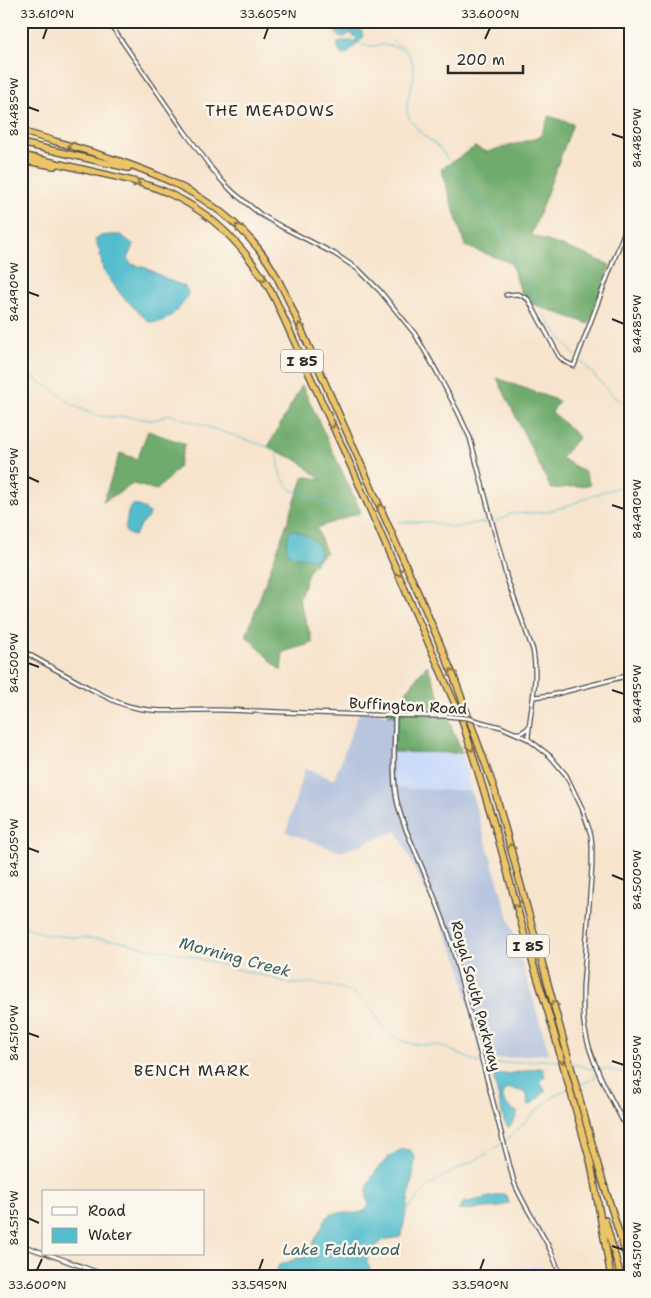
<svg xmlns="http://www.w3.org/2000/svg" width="651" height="1298" font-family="'Shantell Sans',sans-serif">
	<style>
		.built { fill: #cbdbf9 }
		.industrial { fill: #b7c5de }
		.forest { fill: #6eab6c; stroke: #4c6b4c }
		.water { fill: #53bdce; stroke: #3f747c }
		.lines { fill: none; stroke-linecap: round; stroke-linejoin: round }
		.stream { stroke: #53bdce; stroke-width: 1 }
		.minor-casing { stroke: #4a4743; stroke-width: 5.5 }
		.highway-casing { stroke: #4a4743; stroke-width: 8 }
		.minor { stroke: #fff; stroke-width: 3 }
		.highway { stroke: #edc569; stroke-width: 5.5 }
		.minor-bridge-casing { stroke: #4a4743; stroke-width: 5.5; stroke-linecap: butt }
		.minor-bridge { stroke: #fff; stroke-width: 3 }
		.oneway { stroke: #8c784a }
		.ticks { fill: none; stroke: #2b2b2b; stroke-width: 2 }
		.labels { text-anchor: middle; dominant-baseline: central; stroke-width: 5; stroke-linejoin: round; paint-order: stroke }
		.shield { fill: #fbf7ec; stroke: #696865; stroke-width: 1 }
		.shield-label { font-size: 14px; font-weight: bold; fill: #2b2b2b }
		.street-label { font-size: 15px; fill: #2b2b2b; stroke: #fbf7ec }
		.neighbourhood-label { font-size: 16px; letter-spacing: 1px; fill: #2b2b2b; stroke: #fbf7ec }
		.water-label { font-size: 16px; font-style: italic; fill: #395e64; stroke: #fbf7ec }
		.neatline { fill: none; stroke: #2b2b2b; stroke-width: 2 }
		.ticks-label { font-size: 12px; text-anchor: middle; fill: #2b2b2b }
	</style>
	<rect width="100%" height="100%" fill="#fbf7ec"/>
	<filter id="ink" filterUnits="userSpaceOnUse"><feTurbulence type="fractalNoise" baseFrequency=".02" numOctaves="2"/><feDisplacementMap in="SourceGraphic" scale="10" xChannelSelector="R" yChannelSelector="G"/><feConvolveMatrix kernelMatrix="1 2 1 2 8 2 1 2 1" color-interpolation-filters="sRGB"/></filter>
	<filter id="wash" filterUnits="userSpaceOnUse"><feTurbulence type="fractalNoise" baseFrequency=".0096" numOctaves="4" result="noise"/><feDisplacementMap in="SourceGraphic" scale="20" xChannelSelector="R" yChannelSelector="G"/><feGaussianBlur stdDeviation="1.12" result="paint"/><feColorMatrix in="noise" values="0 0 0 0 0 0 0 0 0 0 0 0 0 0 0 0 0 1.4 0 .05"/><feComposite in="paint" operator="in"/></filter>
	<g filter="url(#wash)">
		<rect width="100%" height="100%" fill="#f7e4cd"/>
		<path class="built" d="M393,752L462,753L471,791L394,788Z
			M537,1266L570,1277H487L490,1270Z"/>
		<path class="industrial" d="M360,710L398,717L393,752L394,788L471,791L549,1053L481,1061L460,964L397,831L341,852L286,832L305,768L334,780Z"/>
		<path class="forest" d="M549,116L573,124L531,235L584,254L610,265L589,324L524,301L511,263L465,246L441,169L475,147L487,152L540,137Z
			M497,378L559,401L552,412L579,437L561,458L585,472L590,485L551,489Z
			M302,385L361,512L317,528L326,552L310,568L299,599L313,643L283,652L281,671L246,636L304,476L322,480L299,461L268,447Z
			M148,431L185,444L178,468L157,490L133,484L103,502L120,453L137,459Z
			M427,665L462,753L393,752L398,717L388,715Z"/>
		<path class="water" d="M349,24C357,26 363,29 363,38L348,53L343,55C339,53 337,47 338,43L341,41H356L357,39L351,33L344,37L338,36L336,33V30L340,26Z
			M110,235H121L134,245L128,259L131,264L146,268L171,281L184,286L188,292C186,303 173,317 161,321C158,323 154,322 149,322L122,296L103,270L99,249L95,240L101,236Z
			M132,505C137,504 146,509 149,513C147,522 144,520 140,526C137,530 137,533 134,536L128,534L125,531L128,512Z
			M291,530H295C306,536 323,542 319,557L312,559L290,555C284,548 287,537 291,530Z
			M539,1068L543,1069L545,1077L541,1081V1084L545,1090C543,1095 533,1103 529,1106C526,1103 527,1100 528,1097C524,1090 514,1089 507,1089L503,1092C501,1103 509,1108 517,1112C517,1118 513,1125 508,1127L504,1121L493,1075L514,1073Z
			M405,1149L409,1150L412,1152L415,1159L413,1174L402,1234L400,1237L383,1240L369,1253L367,1260V1263L370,1269L368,1273L363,1275V1277H278L276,1271L279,1265L302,1257L308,1248L312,1247C314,1240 318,1235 321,1229C323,1226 324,1221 326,1218C338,1205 361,1222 369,1205C367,1200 366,1195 367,1189C370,1175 390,1151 405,1149Z
			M504,1194L508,1198L509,1203L500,1207L458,1210L463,1203Z"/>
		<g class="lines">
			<path class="stream" d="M329,21L338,27
				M392,40L397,45L404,47L411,58L413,65L414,76L407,102V113L410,120L422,134L440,148L448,160
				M359,42C366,50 378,44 387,45C394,46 401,49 407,52
				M451,165L478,199L484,204L501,234L514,267L533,291L550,324L575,356
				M579,359L615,398L630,406
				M21,370L61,395
				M63,397C77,409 93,416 110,417C117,418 124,416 130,417C139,417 149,422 158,419C162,418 165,415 169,414L268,447C280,454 278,455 279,468C280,477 286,484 292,490L359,516
				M495,521L506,518L509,514L546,512L564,507L602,492L630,484
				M400,522H431L449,527H456L475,523H488
				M21,923L30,929L48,935L121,941L149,949L165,950L191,956L248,972L273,978L291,984L315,983L340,988L354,994L363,1000L371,1008L383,1027L391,1035L398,1039L412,1044L442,1046L476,1062L495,1064L542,1060L559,1061
				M573,1064L595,1070
				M599,1071L605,1068L619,1073H630
				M579,1085L593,1079L598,1072
				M406,1211C414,1203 420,1193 429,1186C450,1170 476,1162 497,1147C522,1129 540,1101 569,1088"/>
		</g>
	</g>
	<g filter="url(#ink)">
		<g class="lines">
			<g class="minor-casing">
				<path id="minor" d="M108,21L185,132L212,169L223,182L234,193L260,214L282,227L335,254L359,270L380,291L415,334L437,372L458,412L470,438L507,579L533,650C539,680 530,709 528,739
					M506,295L518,294L528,299L559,356L565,362L574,366L630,217
					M21,650C44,663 67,676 91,689C104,696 118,704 133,707C159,714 193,709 220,710C295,712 370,716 445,716
					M534,697L552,695L630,675
					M395,716C395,742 392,770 396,796C400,819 410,839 419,860C430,886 441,912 450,938L514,1182C527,1215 552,1242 560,1277
					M485,723L501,727L528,739L550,756L566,775L582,808L591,835L592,845V866L583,987C583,1002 582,1016 585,1030C591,1065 614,1103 630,1135
					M516,733H521L528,728
					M21,1245L44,1253
					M48,1254L110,1277"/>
			</g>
			<g class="highway-casing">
				<path id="highway" d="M21,131C111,159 212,178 268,262C275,272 280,284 286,295L423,604L454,677L494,788L599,1169L630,1268
					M21,143L128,168
					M21,155C47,161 73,167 99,173C124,179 150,184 172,195C219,217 251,254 275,299L355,475L462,720L497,834L527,944L549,1015L591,1164L611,1277
					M21,160L54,166
					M605,1220L621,1277
					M626,1244L630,1254"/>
			</g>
			<use href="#minor" class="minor"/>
			<use href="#highway" class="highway"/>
			<g class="minor-bridge-casing">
				<path id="minor-bridge" d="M445,716L467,718L485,723"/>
			</g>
			<use href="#minor-bridge" class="minor-bridge"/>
		</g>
		<defs><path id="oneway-chevron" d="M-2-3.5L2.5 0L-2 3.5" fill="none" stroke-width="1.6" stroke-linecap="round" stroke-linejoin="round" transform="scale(1.25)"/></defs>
		<g class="oneway">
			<use href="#oneway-chevron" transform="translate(71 146) rotate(-164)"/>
			<use href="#oneway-chevron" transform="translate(137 183) rotate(16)"/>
			<use href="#oneway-chevron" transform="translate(238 227) rotate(-136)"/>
			<use href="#oneway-chevron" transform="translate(263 278) rotate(59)"/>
			<use href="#oneway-chevron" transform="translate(300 326) rotate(-114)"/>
			<use href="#oneway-chevron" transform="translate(332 425) rotate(65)"/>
			<use href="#oneway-chevron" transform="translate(380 507) rotate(-114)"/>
			<use href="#oneway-chevron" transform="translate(399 573) rotate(66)"/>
			<use href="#oneway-chevron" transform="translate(452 672) rotate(-112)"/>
			<use href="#oneway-chevron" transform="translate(471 748) rotate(73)"/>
			<use href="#oneway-chevron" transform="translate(511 847) rotate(-105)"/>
			<use href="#oneway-chevron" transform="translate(517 904) rotate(75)"/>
			<use href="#oneway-chevron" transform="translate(554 1004) rotate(-105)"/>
			<use href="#oneway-chevron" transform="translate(562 1060) rotate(74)"/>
		</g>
	</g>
	<path class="ticks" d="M43,39L47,28M264,39L268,28M485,39L490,28M28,107L39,111M612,134L624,138M28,292L39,296M612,319L624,324M28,477L39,482M612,505L624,509M28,663L39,667M612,690L624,694M28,848L39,852M612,875L624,880M28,1033L39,1037M612,1061L624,1065M28,1218L39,1223M612,1246L624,1250M37,1270L42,1259M259,1270L263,1259M480,1270L484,1259"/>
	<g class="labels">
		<g class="shield">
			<rect x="281" y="349.5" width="42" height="23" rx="4"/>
			<rect x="507" y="934.5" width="42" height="23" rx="4"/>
		</g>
		<g class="shield-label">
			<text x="302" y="361">I 85</text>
			<text x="528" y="946">I 85</text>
		</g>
		<g class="street-label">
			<text transform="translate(408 706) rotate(3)">Buffington Road</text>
			<text transform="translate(476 996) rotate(75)">Royal South Parkway</text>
		</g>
		<g class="neighbourhood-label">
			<text x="270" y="110">THE MEADOWS</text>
			<text x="192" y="1070">BENCH MARK</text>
		</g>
		<g class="water-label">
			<text transform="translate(235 957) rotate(15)">Morning Creek</text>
			<text x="341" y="1249">Lake Feldwood</text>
		</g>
	</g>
	<rect width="651" height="1298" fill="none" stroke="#fbf7ec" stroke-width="55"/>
	<rect x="42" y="1190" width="162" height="65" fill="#fbf7ec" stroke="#a8a59f"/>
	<rect x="52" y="1207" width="25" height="8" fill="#ffffff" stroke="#a8a59f"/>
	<text x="88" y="1216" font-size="15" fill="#2b2b2b">Road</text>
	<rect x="52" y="1228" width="25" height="15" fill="#53bdce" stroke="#a8a59f"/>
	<text x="88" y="1240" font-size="15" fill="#2b2b2b">Water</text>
	<path d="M448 65v8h75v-8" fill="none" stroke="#2b2b2b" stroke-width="2.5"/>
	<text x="456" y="65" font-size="15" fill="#2b2b2b" stroke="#fbf7ec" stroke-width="4" paint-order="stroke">200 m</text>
	<rect x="28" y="28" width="596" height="1242" class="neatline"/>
	<g class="ticks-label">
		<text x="47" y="18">33.610°N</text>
		<text x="268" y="18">33.605°N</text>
		<text x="490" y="18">33.600°N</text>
		<text transform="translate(14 107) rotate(-90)" y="4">84.485°W</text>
		<text transform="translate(637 138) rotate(-90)" y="4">84.480°W</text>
		<text transform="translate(14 292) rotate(-90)" y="4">84.490°W</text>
		<text transform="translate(637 324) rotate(-90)" y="4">84.485°W</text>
		<text transform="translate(14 477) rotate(-90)" y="4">84.495°W</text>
		<text transform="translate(637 509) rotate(-90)" y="4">84.490°W</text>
		<text transform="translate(14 663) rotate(-90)" y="4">84.500°W</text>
		<text transform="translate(637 694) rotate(-90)" y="4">84.495°W</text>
		<text transform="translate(14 848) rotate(-90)" y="4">84.505°W</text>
		<text transform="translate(637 880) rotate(-90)" y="4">84.500°W</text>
		<text transform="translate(14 1033) rotate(-90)" y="4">84.510°W</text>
		<text transform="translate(637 1065) rotate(-90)" y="4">84.505°W</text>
		<text transform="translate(14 1218) rotate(-90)" y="4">84.515°W</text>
		<text transform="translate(637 1250) rotate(-90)" y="4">84.510°W</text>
		<text x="37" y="1289">33.600°N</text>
		<text x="259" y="1289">33.595°N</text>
		<text x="480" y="1289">33.590°N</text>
	</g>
</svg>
